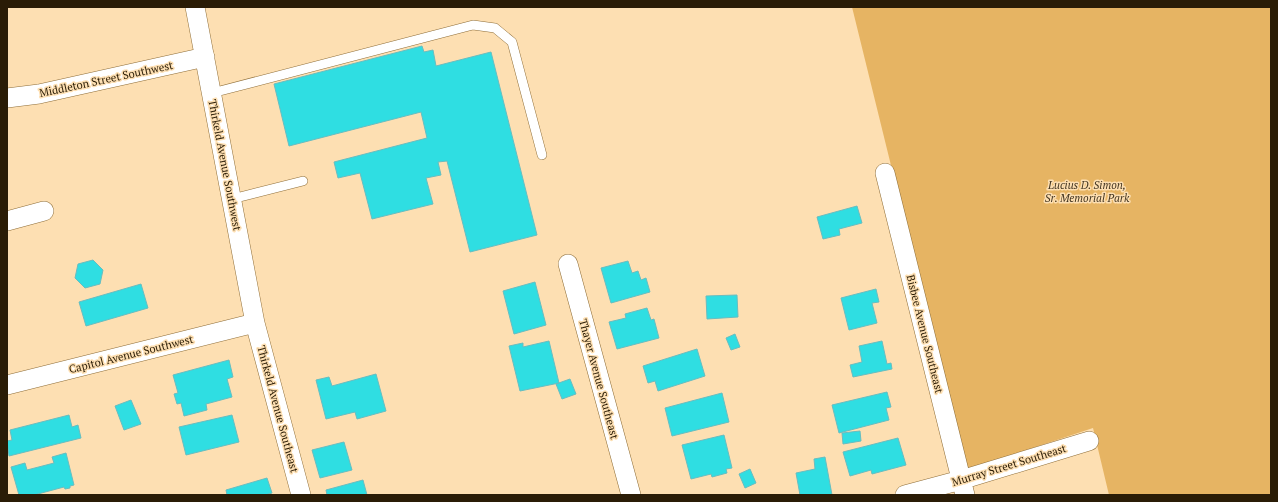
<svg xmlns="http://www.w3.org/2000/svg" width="1278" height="502" font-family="'PT Serif',serif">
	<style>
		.green { fill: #e6b463 }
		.building { fill: #2fdee2; stroke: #68bdc0 }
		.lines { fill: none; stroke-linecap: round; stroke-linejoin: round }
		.service-casing { stroke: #8f6e38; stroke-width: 10 }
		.minor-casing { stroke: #8f6e38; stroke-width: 20 }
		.service { stroke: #fff; stroke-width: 9 }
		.minor { stroke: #fff; stroke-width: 19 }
		.labels { text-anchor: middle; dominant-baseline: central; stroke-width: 3; stroke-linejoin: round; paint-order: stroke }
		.street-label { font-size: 11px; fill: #2a1c06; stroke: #fddfb2 }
		.park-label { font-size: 11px; font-style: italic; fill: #443621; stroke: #fddfb2 }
	</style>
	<rect width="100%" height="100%" fill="#fddfb2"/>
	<path class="green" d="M852,7H1271V494L1109,495L1093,428L966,470Z"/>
	<path class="building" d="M422,46L424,52L433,50L436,66L491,52L537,235L470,252L447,161L438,162L441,175L426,178L433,204L372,219L360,173L338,178L334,162L427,138L421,112L289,146L274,84Z
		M857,206L862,223L839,229L840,235L823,239L817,217Z
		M93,260L103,270L100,284L85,288L75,278L78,264Z
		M628,261L632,273L638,271L641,280L646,278L650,292L611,303L601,268Z
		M535,282L546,325L514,334L503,291Z
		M141,284L148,308L86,326L79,302Z
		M876,289L879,302L872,303L877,323L849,330L841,298Z
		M737,295L738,317L707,319L706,296Z
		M647,308L651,320L654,319L659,338L617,349L609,322L626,318L625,314Z
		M735,334L740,347L731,350L726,338Z
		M549,341L559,383L520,391L509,346L523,343V347Z
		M882,341L887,364L891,363L892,369L853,377L850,365L862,362L859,346Z
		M697,349L705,376L658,391L655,381L648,383L643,366Z
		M229,360L233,377L227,379L232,397L206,404L207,410L184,416L181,403L177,404L174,394L178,393L173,375Z
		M376,374L386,411L357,419L355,412L326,419L316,380L329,377L332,386Z
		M570,379L576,394L562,399L556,384Z
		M887,392L891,407L886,408L889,420L839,433L832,405Z
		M722,393L729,422L672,436L665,408Z
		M131,400L141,424L124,430L115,406Z
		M69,415L72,427L78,425L81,438L9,456L7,441L12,440L10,430Z
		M232,415L239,442L186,455L179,427Z
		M860,431L861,441L843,444L842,433Z
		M724,435L732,468L726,469L727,473L712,477L711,474L691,479L682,445Z
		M898,438L906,465L872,474L871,470L850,476L843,452Z
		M344,442L352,470L320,478L312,450Z
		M66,453L74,485L70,486V488L65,489L64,487L34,495H19L11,467L25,463L27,470L54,463L52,457Z
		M825,457L832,495H800L796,473L815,469L814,459Z
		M750,469L756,483L745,488L739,474Z
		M267,478L272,493L265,495H227L226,490Z
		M363,480L367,495H327L326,490Z"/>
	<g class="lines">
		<g class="service-casing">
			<path id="service" d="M212,93L473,25L495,28L512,42L542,155
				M232,199L303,181"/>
		</g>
		<g class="minor-casing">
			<path id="minor" d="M195,7L255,323L301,495
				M7,98L39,94L205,57
				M885,173L965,495
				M7,221L44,211
				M568,264L631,495
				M7,385L255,323
				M905,495L961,480L1089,441"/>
		</g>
		<use href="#service" class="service"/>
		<use href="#minor" class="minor"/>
	</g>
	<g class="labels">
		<g class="street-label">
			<text transform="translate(106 79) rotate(-12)">Middleton Street Southwest</text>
			<text transform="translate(225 165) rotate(79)">Thirkeld Avenue Southwest</text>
			<text transform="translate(925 334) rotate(76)">Bisbee Avenue Southeast</text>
			<text transform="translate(131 354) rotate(-14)">Capitol Avenue Southwest</text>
			<text transform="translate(599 379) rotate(75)">Thayer Avenue Southeast</text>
			<text transform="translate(278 409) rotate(75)">Thirkeld Avenue Southeast</text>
			<text transform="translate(1009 465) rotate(-17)">Murray Street Southeast</text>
		</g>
		<g class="park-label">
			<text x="1087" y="185">Lucius D. Simon,<tspan x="1087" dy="13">Sr. Memorial Park</tspan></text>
		</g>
	</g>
	<rect width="1278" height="502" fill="none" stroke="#2a1c06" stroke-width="16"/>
</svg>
